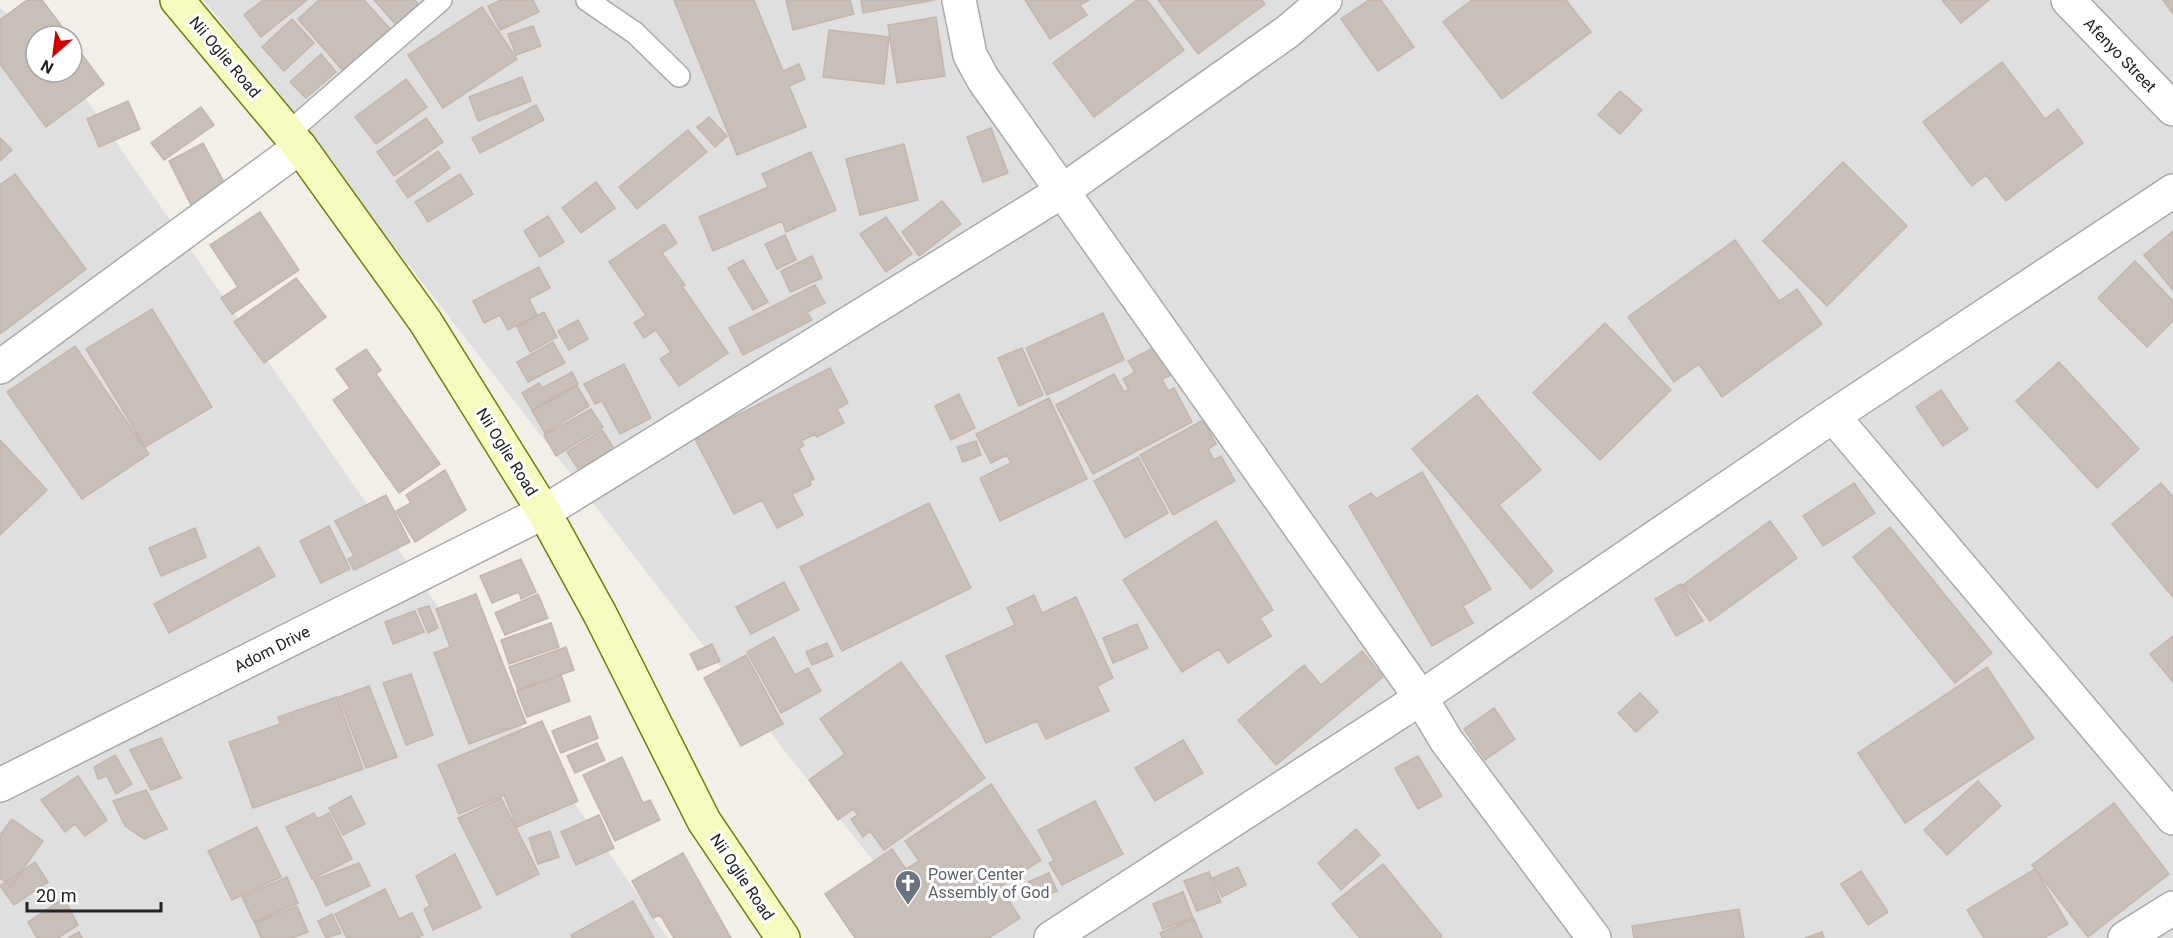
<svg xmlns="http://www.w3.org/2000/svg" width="2173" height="938" font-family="Roboto,sans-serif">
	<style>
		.residential { fill: #e0dfdf }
		.building { fill: #c7bfb8; stroke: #c4b6ab; stroke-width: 1.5 }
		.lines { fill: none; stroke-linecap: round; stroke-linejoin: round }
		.lane-casing { stroke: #a9a9a9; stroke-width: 24 }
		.street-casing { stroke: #a9a9a9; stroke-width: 36 }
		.secondary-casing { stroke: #707d05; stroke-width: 36 }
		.lane { stroke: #fff; stroke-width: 21 }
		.street { stroke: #fff; stroke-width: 33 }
		.secondary { stroke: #f7fabf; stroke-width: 33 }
		.labels { text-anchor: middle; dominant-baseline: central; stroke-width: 6; stroke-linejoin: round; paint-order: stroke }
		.street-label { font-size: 16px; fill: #222; stroke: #fff }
		.worship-label { font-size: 16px; fill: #5b616d; stroke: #fff; text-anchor: start }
	</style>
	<rect width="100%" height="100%" fill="#f2efe9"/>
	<path class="residential" d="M204,0H2173V938H936L791,759Z
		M0,7L36,42V72L68,73L668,938H0Z"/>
	<path class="building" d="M27,0H42L69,36H36V72H72V41L104,84L46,127L0,64V20Z
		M263,0H307L261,37L244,15Z
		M319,0H364L391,30L344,72L298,19Z
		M374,0H415L420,6L397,26Z
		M501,0H533L539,12L500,30L488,6Z
		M674,0H754L783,71L799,64L805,79L789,86L806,127L737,155Z
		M786,0H850L854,14L793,30Z
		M861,0H935L863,13Z
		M1025,0H1089L1080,5L1087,15L1050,39Z
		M1137,0H1147L1184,50L1094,117L1053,63Z
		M1158,0H1262L1265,4L1198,54Z
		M1369,0H1381L1414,47L1378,71L1341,19Z
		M1472,0H1566L1591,32L1502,99L1443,22Z
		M1942,0H1989L1961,23Z
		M2163,0H2173V14Z
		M482,7L517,59L443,108L408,55Z
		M936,17L945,76L897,83L888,25Z
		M292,19L314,43L284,71L262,47Z
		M533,26L541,46L516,55L508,34Z
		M829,30L889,37L884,84L823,77Z
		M321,54L336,72L306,98L290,82Z
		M2002,62L2045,119L2058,109L2083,143L2006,201L1986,175L1972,186L1923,122Z
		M522,77L531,101L478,121L469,97Z
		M406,79L427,107L376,144L355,117Z
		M1620,91L1642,110L1620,134L1598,115Z
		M128,101L140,129L99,147L87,119Z
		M536,105L544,120L480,153L472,138Z
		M201,107L214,125L164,160L151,143Z
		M709,117L727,136L715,147L697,127Z
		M426,118L443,142L394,176L377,152Z
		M991,128L1008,173L983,182L967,137Z
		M688,130L707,152L637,209L619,187Z
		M0,138L12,150L0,161Z
		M203,143L226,186L191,205L169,161Z
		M904,144L918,200L860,215L846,159Z
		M438,151L450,168L408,198L396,181Z
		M811,152L836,210L786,232L782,221L713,251L699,217L768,187L762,174Z
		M1843,162L1907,226L1827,306L1763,241Z
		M15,174L86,269L0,334V185Z
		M460,174L473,194L428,222L415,202Z
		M596,182L615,208L581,233L562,208Z
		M942,201L961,224L919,256L902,232Z
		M260,212L299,270L232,314L221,298L238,287L210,245Z
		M548,216L564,242L540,257L524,231Z
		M886,217L912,254L886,272L860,234Z
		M664,224L677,243L662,253L685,285L682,286L728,353L679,386L660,359L671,352L656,330L644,338L634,323L646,315L609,262Z
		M2173,231V290L2144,255Z
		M785,235L796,260L777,269L765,244Z
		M1735,240L1779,301L1797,289L1822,324L1722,397L1699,364L1674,382L1628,317Z
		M812,256L822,278L790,292L781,271Z
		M743,260L768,302L753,310L728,268Z
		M2135,261L2173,301V321L2147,347L2098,298Z
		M539,267L550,288L529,299L537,315L508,330L500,315L484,323L473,301Z
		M296,278L326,317L264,363L234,322Z
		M815,285L825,303L807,312L812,320L743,355L729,328Z
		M152,309L212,407L145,447L86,349Z
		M544,312L557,337L530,352L517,327Z
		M1103,313L1124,360L1047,395L1026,348Z
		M578,320L588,339L569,350L558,331Z
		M1605,323L1671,390L1600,460L1533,393Z
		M553,342L565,363L528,382L517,362Z
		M75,346L149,454L82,499L7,392Z
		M1022,348L1043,395L1019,406L998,358Z
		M1153,348L1158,358L1163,355L1174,374L1162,379L1168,391L1174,388L1192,422L1093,474L1056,405L1114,374L1124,392L1129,389L1123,379L1135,372L1128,361Z
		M366,349L381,370L376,374L440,464L399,493L333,400L350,388L336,369Z
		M2059,362L2139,449L2097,488L2016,401Z
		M624,364L651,418L620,434L602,401L595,404L584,384Z
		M830,368L848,403L837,409L844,423L817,437L815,434L801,441L804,445L799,449L814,479L810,481L811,485L792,494L803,515L777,528L762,500L734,514L694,437Z
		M572,372L578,384L532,410L522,393L539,383L542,388Z
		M577,386L589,406L545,433L532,411Z
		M1941,390L1968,429L1943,446L1916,407Z
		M959,394L975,428L951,440L935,406Z
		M1477,395L1541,470L1499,505L1553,571L1531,589L1412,449Z
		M1049,398L1087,479L1000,521L980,478L1011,463L1007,455L991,463L976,434Z
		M591,409L603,427L556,456L544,435Z
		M1203,420L1216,444L1208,449L1214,460L1221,456L1235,481L1173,515L1140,455Z
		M602,430L615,450L580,472L567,452Z
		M0,440L47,490L0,535Z
		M976,441L981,455L963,462L957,447Z
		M1138,457L1168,513L1125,538L1094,481Z
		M445,470L466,510L415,542L396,511L411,503L406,495Z
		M1422,472L1491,589L1463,606L1473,623L1432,646L1349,506L1371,493L1376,499Z
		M1854,483L1875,513L1823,546L1803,516Z
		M2161,483L2173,497V597L2112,524Z
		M386,495L410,542L354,570L348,559L354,556L335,521Z
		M929,503L971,588L842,651L800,567Z
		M1216,521L1273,610L1260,618L1271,636L1228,663L1219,649L1182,672L1123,580Z
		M1770,521L1797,558L1710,621L1683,585Z
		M329,526L350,569L321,583L300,541Z
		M1890,527L1992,653L1955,683L1853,557Z
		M195,528L206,557L161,576L149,548Z
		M259,547L275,576L169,633L154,604Z
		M521,559L536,592L521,599L519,592L492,603L480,576Z
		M784,582L799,610L751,634L736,607Z
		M1681,584L1703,621L1676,636L1655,599Z
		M476,594L526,723L469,744L434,653L450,647L436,609Z
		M538,594L548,618L505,635L495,613Z
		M1034,595L1042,613L1076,597L1113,678L1097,686L1109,711L1046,739L1037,721L986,743L946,656L1015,625L1007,608Z
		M429,606L438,628L428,633L418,609Z
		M415,611L424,632L393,644L385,622Z
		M551,623L559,647L509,664L501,640Z
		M1137,624L1148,648L1113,663L1103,638Z
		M2173,636V682L2150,654Z
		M774,637L795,675L808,668L821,691L781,713L747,652Z
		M827,643L833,656L812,665L806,652Z
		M712,644L720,661L698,670L690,654Z
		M566,647L574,670L518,690L509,667Z
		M1362,651L1383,677L1276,765L1238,720L1304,665L1321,685Z
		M746,655L783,724L741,746L704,678Z
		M901,662L985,778L884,850L870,831L863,837L851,819L858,815L853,809L838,820L809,780L845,754L820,719Z
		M1987,667L2034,738L1905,823L1858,753Z
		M411,674L433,735L406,745L383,683Z
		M561,675L570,701L527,717L517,691Z
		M369,686L397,757L366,768L339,697Z
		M1640,693L1658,712L1636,732L1618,713Z
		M337,697L363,769L253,808L229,742L280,724L278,717Z
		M1494,708L1515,739L1485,760L1464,729Z
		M590,716L598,738L561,753L552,731Z
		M542,721L578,801L517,827L504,795L459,814L438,765Z
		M161,738L181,778L151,790L130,750Z
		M1183,740L1203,773L1155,801L1135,768Z
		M597,743L605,760L575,773L567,756Z
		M115,755L132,784L116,794L107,776L98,779L94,767Z
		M1418,756L1442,796L1418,809L1395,768Z
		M622,757L643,803L650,800L660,820L615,841L583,775Z
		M78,776L107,820L85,836L75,824L65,832L41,800Z
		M1978,781L2001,806L1947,855L1924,830Z
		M991,784L1041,860L1000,887L1020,918L989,938H855L825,894L892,849L906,869L919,861L905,841Z
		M146,790L167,829L144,839L125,826L113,801Z
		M351,796L365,824L343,835L329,808Z
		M501,798L539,874L497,895L458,818Z
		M1095,801L1123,854L1062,885L1049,863L1054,861L1038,830Z
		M2114,803L2169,874L2088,937L2032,865Z
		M314,813L317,819L329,813L352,859L312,879L286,827Z
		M599,815L614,848L576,865L561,832Z
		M12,819L43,841L11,886L0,878V835Z
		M257,827L281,877L232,900L208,851Z
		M1356,829L1380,855L1341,890L1318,863Z
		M550,831L559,857L538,864L529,838Z
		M683,853L731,938H674L660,915L653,918L632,881Z
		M455,854L481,908L433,930L424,909L430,906L416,876Z
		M35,862L48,882L14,905L0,886Z
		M359,863L370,886L326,906L314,880Z
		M1383,864L1442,936L1439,938H1360L1332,904Z
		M1238,867L1246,885L1222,897L1213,878Z
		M2035,869L2068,924L2044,938H1984L1967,910Z
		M1861,871L1888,912L1868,925L1841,884Z
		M1209,872L1221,902L1197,911L1184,881Z
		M1049,873L1057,891L1036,900L1028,882Z
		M287,877L298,903L254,922L242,897Z
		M385,889L399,919L412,913L423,935L417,938H347L335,914Z
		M1183,892L1193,918L1163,929L1153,904Z
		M64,898L78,925L58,938H37L28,922Z
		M633,901L654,938H572L571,935Z
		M297,906L308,932L292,938H261L255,923Z
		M1739,909L1744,938H1634L1632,926Z
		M332,914L341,933L326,938L318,921Z
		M1194,919L1202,938H1162L1160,933Z
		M79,932L82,938H68Z
		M1822,932L1824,938H1805Z"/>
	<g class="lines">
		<g class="lane-casing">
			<path id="lane" d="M587,0L635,33L679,76
				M288,133L441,0"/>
		</g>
		<g class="street-casing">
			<path id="street" d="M959,0L970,55L983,79L1421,698L1446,740L1594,938
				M2068,0L2173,109
				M0,367L300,147
				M1833,416L2173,818
				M0,785L544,512L1064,190L1287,32L1325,0
				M1051,938L1401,711L1833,416L2173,191
				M2125,938L2173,908"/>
		</g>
		<g class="secondary-casing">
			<path id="secondary" d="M177,0L300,147L425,321L544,512L600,614L704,821L783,938"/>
		</g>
		<use href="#lane" class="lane"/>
		<use href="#street" class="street"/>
		<use href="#secondary" class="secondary"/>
	</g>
	<defs>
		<g id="church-pin" transform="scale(1.35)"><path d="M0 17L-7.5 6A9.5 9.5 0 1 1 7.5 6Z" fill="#6b7280" stroke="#fff"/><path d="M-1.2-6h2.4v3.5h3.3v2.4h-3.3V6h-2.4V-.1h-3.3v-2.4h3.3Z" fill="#fff"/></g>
	</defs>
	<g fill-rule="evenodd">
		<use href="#church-pin" x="908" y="883"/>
	</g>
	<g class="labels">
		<g class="street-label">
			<text transform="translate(2120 55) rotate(46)">Afenyo Street</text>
			<text transform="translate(225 57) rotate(50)">Nii Oglie Road</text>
			<text transform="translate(507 452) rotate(58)">Nii Oglie Road</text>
			<text transform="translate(272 649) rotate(-27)">Adom Drive</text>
			<text transform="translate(742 877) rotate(56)">Nii Oglie Road</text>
		</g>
		<g class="worship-label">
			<text x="928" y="874">Power Center<tspan x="928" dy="18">Assembly of God</tspan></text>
		</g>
	</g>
	<g transform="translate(54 54) rotate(208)"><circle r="28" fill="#ffffff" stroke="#a7a7a7" stroke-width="1.5"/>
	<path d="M0-4.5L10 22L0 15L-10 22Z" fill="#d40000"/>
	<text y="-9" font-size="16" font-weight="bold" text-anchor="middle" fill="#222222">N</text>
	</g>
	<path d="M27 902v9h134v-9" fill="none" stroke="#222222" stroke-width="3"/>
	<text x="36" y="902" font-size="18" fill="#222222" stroke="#ffffff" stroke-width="4.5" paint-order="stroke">20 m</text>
</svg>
